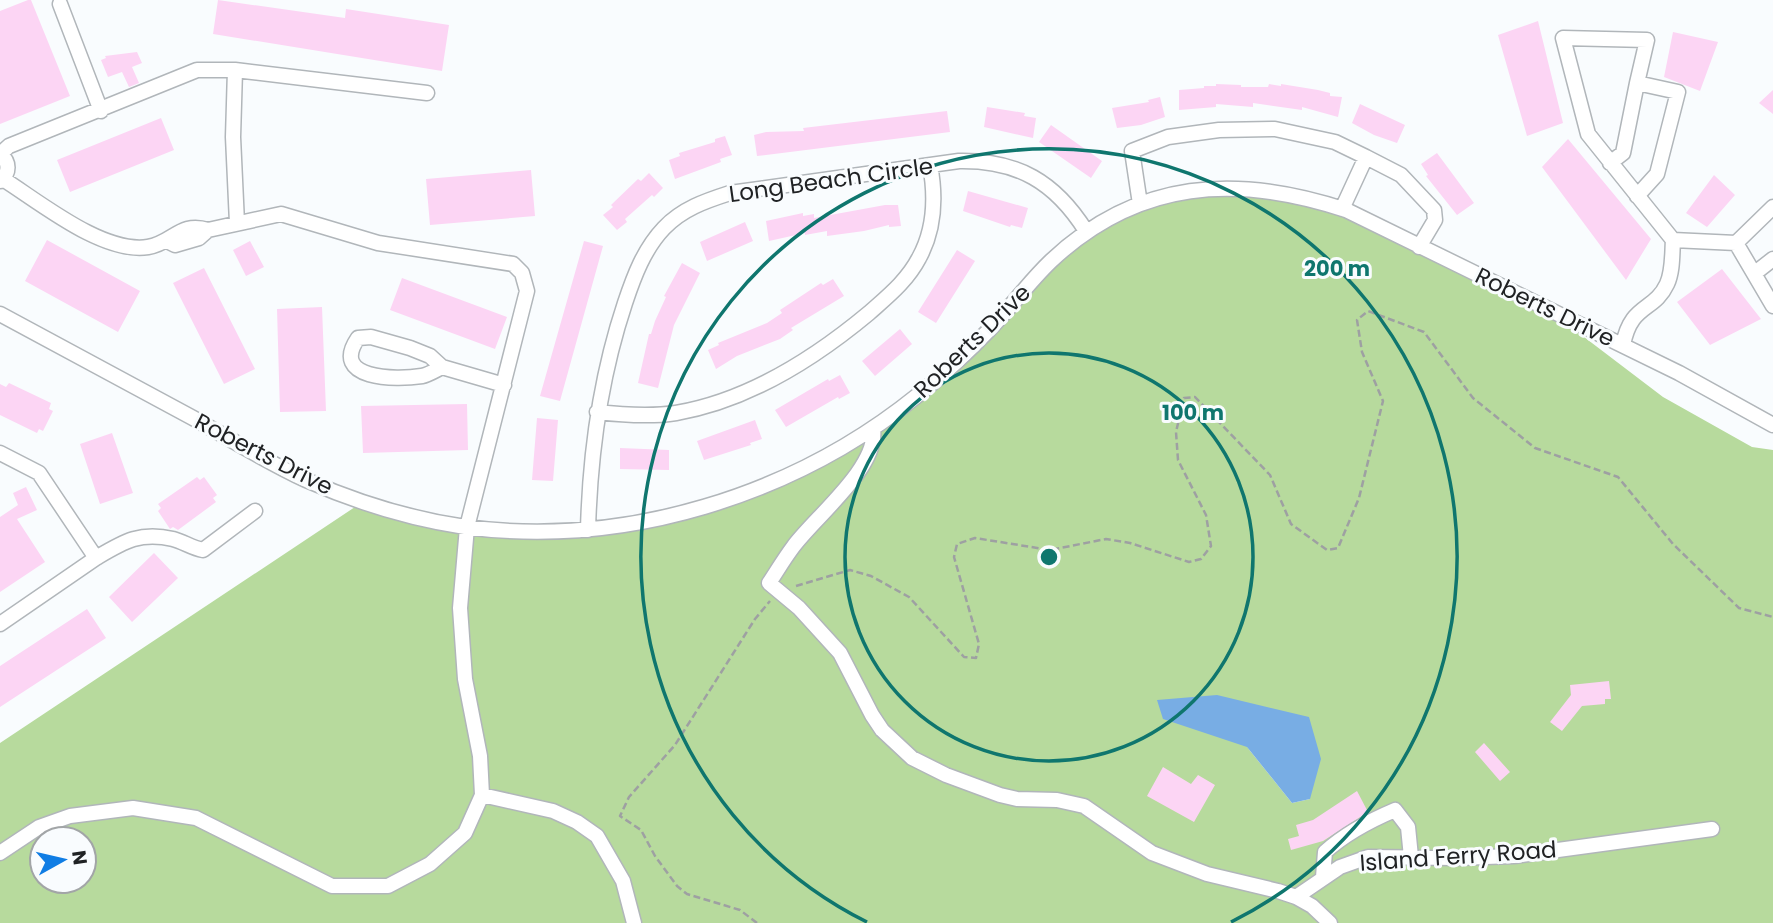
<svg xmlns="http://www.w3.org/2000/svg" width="1773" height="923" font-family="Poppins,sans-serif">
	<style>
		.green { fill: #b7da9d; fill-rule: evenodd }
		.water { fill: #78ade4 }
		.building { fill: #fcd5f4 }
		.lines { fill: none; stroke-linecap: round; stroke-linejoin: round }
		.minor-casing { stroke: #b1b6ba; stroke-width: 17 }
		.path { stroke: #9ea0a2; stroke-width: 2.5; stroke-dasharray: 7 3.5; stroke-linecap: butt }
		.minor { stroke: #fff; stroke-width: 14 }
		.ring { fill: none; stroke: #0f766e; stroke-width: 3.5 }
		.labels { text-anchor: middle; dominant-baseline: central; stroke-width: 6; stroke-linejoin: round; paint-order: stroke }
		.street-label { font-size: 23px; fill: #202224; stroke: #f9fcfe }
		.centre { fill: #0f766e; stroke: #f9fcfe; stroke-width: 3.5 }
		.ring-label { font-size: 21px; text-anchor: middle; font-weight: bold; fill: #0f766e; stroke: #f9fcfe; stroke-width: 6; stroke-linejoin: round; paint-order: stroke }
	</style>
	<rect width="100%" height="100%" fill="#f9fcfe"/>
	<path class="green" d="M1282,189L1542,305L1663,397L1752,447L1773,450V923H0V743L361,503L422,525L547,533L661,517L797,470L900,410L1098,224L1194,191ZM1247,747L1310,799L1292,803ZM42,839H84V881H42Z"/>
	<path class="water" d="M1217,695L1309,717L1321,759L1310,799L1292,803L1247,747L1163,719L1157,700Z"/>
	<path class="building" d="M28,0H31L70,96L0,124V11Z
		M218,0L345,18L346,9L449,25L442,71L213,34Z
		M1538,21L1563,123L1527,136L1498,35Z
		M1673,32L1718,42L1700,91L1664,77Z
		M137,52L142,63L132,67L139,83L129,87L122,72L108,77L101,60L106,58L105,56Z
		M1216,84L1241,85V87H1268L1269,84L1281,86V84L1318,90L1330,93V96L1342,97L1338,117L1302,107V110L1253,103V107L1216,104V107L1179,110V90L1204,88V86H1216Z
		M1773,90V114L1759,103Z
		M1160,97L1165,117L1141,125L1117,128L1112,108L1149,102L1148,100Z
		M1360,104L1405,125L1397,143L1374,135L1352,123Z
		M987,107L1025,113L1024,116L1036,118L1033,138L984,127Z
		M947,111L950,132L757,156L754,135L766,132L804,131L803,128Z
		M161,118L174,150L70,192L57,160Z
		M1051,125L1102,161L1091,178L1039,142Z
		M725,136L732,155L720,159L721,162L675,179L669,160L680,156L679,153L715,142V139Z
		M1568,139L1651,239L1626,280L1542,167Z
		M1437,153L1474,203L1457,215L1426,176L1428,175L1421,164Z
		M531,170L535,216L430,225L426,179Z
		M649,173L663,188L654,197L652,195L625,219L627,222L617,230L603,215L613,207L611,205L638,179L641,181Z
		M1714,175L1735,195L1707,227L1686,213Z
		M968,191L1028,208L1022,228L1011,225L1010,227L963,211Z
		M885,205H898L901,226L889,227V225L864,231L827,236V231L805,235V233L769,241L766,221L803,213V216L814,214V218Z
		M745,222L753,241L707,261L700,242Z
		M47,240L140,291L118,332L25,281Z
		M250,241L264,267L246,276L233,250Z
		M584,241L603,246L560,401L540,396Z
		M957,250L975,261L936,323L918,312Z
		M682,263L700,273L674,325L658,388L638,383L649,334H651L655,321L666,297L664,296Z
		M204,268L255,369L224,384L173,283Z
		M1722,269L1761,319L1710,345L1677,302Z
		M402,278L507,317L495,349L390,310Z
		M833,279L844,296L791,328L793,330L780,339L737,356L716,369L708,350L719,345L718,343L767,323L782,313L780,310L821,283L823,285Z
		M322,307L326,411L280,412L277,309Z
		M900,329L912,344L875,376L862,361Z
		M840,375L850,393L839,399L838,397L786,427L775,410L828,379L829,381Z
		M9,383L51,403L49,409L53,411L43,431L39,429L37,433L0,415V384L6,387Z
		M467,404L468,450L363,453L361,406Z
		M537,418L558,420L553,481L532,480Z
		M755,420L762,439L750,443L751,445L704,460L697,441Z
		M112,433L133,493L100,504L80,444Z
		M620,448L669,450V470L620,469Z
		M197,477L200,480L204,477L217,495L213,498L216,502L178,530L173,527L170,529L158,511L161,508L158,504Z
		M26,487L37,510L17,519L45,562L0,592V517L18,505L13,493Z
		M154,553L178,578L132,622L109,597Z
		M87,609L106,638L0,707V666Z
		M1609,681L1611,699H1605V704L1582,706L1562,731L1550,722L1571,695L1570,685Z
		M1484,743L1510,772L1500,781L1475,752Z
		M1163,767L1191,784L1198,775L1215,785L1194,822L1147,796Z
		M1357,791L1368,812L1323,841L1291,850L1288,839L1299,836L1296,825L1313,820Z"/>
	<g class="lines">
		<g class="minor-casing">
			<path id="minor" d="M60,4L101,111
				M235,70L233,137L237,223
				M0,154L9,146L197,70H235L427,93
				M0,154C10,162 10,173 0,181
				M1366,157L1401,175L1434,210L1435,220L1419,247
				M1610,163L1623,153L1637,83L1678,92L1657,174L1637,196
				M3,179C41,203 103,254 148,247C173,243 180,221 208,230L199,238L175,245L167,241
				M1140,204L1132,151L1168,137L1219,130L1275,129L1335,142L1366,157L1342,209
				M1673,240L1736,243L1773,207
				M1736,243L1773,306
				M1755,273L1773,259
				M0,314C64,349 129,383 193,418C230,439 267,462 306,480C356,502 411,519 465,527C625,548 793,496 918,395C943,375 968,352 990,329C1011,307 1029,282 1051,261C1138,179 1237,174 1346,210L1679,373L1773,425
				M1623,345C1631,303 1654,312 1667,284C1673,271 1672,254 1673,240L1588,134L1563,38L1647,40L1637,83
				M442,367C436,370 428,375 422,376C396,380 329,380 358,338L371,337L410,348L430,356L442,367L504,385
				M597,412C623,415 650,417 676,413C747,401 815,358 869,313C888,296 907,281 919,258C935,229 936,197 930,165
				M873,429C879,467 814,518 793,547C784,559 777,571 769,583L799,608L840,653L872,715L882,730L912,758L946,775L1000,795L1017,799L1057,800L1084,806L1152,853L1207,874L1278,891L1296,897L1312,906L1330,923
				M0,453L39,473L96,558L0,624
				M588,530C590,452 600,378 625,303C634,276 644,249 664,228C682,209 705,201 730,193L959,161C1018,160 1055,182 1086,231
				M96,558C123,542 140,531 173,539C184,542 192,548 203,550L255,511
				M482,795L553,811L577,822L597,836L623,881L634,923
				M0,853L39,827L70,816L133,808L196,818L332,886H388L430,864L465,833L482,795L480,756L465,679L460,608L467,527L527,291L522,273L513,264L378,243L281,214L208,230
				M1323,877L1325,852C1346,833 1369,821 1395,810L1408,827L1411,857
				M1296,897L1340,867L1368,857L1457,858L1514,856L1712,829"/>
		</g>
		<path class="path" d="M796,586L850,570L871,576L909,597L964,657L976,658L979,644L954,557L957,544L975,538L1050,550L1106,539L1130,543L1189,562L1201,559L1211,546L1206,515L1178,460L1176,432L1184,398L1195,397L1270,475L1291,524L1327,550L1338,548L1359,498L1383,401L1362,352L1357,320L1368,311L1424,332L1473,398L1535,448L1618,477L1673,544L1739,608L1773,617
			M757,923L740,910L687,894L677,886L655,856L641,830L620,816L629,797L675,745L755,619L770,601"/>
		<use href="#minor" class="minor"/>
	</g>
	<g class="ring">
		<circle cx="1049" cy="557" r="204"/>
		<path d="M867 922A408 408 0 1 1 1231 922"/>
	</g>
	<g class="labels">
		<g class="street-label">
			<text transform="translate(831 180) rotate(-8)">Long Beach Circle</text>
			<text transform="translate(1545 307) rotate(26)">Roberts Drive</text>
			<text transform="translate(972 341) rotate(-44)">Roberts Drive</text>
			<text transform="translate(264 454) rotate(27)">Roberts Drive</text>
			<text transform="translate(1458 856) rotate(-4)">Island Ferry Road</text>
		</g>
	</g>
	<circle cx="1049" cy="557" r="10" class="centre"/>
	<g class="ring-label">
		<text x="1337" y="276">200 m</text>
		<text x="1193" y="420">100 m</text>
	</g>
	<g transform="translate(63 860) rotate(82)"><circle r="33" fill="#f9fcfe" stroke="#a2a5a7" stroke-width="2"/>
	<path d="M0-5L12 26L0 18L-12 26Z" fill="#107de4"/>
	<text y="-10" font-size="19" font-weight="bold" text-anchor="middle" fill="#202224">N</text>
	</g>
</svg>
